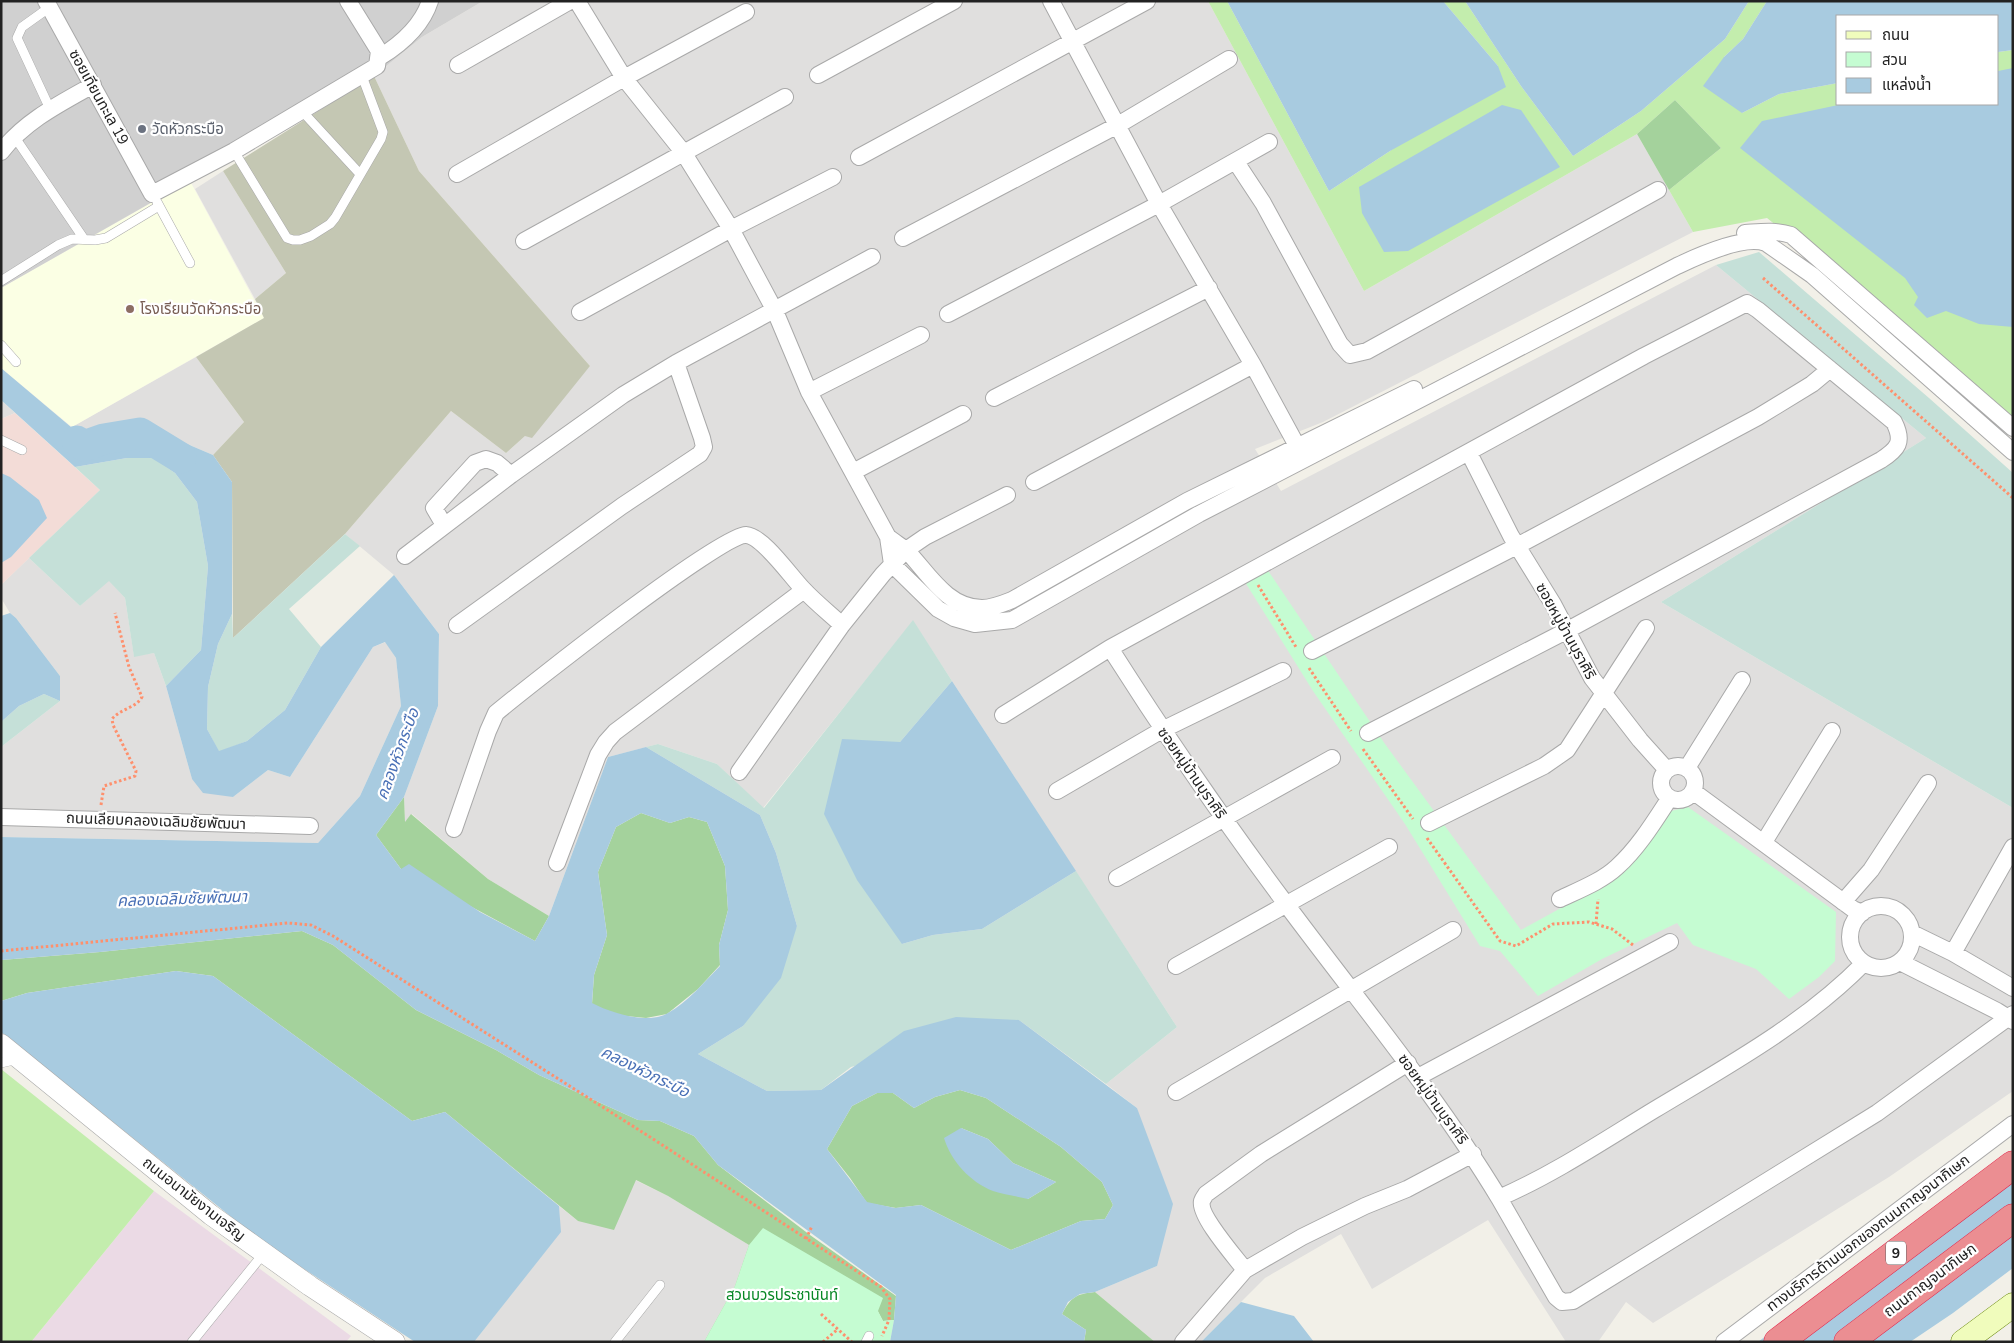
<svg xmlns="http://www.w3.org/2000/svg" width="2014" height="1343" font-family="'Nunito Sans','Noto Sans Thai',sans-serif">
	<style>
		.residential { fill: #e0dfde }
		.commercial { fill: #f3dcd7 }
		.industrial { fill: #ebdae5 }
		.education { fill: #fbffe4 }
		.religious { fill: #d0d0d0 }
		.construction { fill: #c4c7b3 }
		.grass { fill: #c3edad }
		.forest { fill: #a4d29c; fill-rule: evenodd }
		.wetland { fill: #c5e0d8 }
		.park { fill: #c5fcd2 }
		.water { fill: #a8cbe0; fill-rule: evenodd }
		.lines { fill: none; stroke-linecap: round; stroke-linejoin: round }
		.river { stroke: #a8cbe0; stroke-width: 31 }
		.service-casing { stroke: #a9a9a9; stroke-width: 10 }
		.minor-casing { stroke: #a9a9a9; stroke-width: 18 }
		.tertiary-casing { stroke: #a9a9a9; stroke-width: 21 }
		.secondary-casing { stroke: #608001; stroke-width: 25 }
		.motorway-casing { stroke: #e22349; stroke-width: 29 }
		.path { stroke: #fe906d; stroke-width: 3; stroke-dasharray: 2.5 2.5; stroke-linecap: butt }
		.service { stroke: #fff; stroke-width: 9 }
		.minor { stroke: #fff; stroke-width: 16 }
		.tertiary { stroke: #fff; stroke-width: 20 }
		.secondary { stroke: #f0fcbc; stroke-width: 24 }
		.motorway { stroke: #eb8e92; stroke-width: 28 }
		.worship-dot { fill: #6b7280; stroke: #fff; stroke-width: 2 }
		.education-dot { fill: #8d6e63; stroke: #fff; stroke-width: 2 }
		.labels { text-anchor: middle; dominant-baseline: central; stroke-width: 4.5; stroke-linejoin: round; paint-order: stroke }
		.shield { fill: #fff; stroke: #646464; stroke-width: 1 }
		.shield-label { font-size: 14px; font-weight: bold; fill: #222 }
		.street-label { font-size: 15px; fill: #222; stroke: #fff }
		.worship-label { font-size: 15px; fill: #5b616d; stroke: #fff; text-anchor: start }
		.education-label { font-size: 15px; fill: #785e54; stroke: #fff; text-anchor: start }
		.park-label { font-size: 15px; fill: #088725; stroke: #fff }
		.water-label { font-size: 16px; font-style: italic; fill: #4970b6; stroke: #fff }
	</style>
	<rect width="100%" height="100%" fill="#f2f0e8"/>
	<path class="residential" d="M483,1H1208L1364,291L1637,134L1693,232L1323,422L1255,449L1281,491L1716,265L1926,438L1661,602L2013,808V1091L1889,1177L1653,1323L1626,1302L1598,1342H1566L1488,1220L1372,1289L1341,1234L1265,1278L1201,1342H1155L1095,1292L1157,1266L1137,1108L1106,1084L1177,1027L913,621L763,808L717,764L658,744L608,757L549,916L488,879L412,814L405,823L404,797L438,706L439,634L394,575L345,534L451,411L506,453L525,436L590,366L419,171L374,76L422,37Z
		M223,171L286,273L255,299L195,189Z
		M196,357L244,422L213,455L166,435L84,438L72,427Z
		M1,400L15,413L1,419Z
		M29,558L80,606L109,580L125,598L134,656L154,653L166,686L192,779L233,797L268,770L290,777L373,647L386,642L396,658L401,706L360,796L318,843L1,837V747L60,701V676L16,618L10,613L1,598V585Z
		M635,1180L668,1196L749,1245L735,1286L704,1342H474L560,1232L559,1206L578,1221Z"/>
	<path class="commercial" d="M15,413L100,490L1,585V419Z"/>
	<path class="industrial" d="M154,1191L351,1336L346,1342H31Z"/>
	<path class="education" d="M190,181L264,318L72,427L1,368V288Z"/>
	<path class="religious" d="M1,1H483L422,37L374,76L1,288Z"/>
	<path class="construction" d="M374,76L419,171L590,366L532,438L525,436L506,453L451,411L345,534L233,638L232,482L213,455L244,422L196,357L264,318L255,299L286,273L223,171Z"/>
	<path class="grass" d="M1208,1H1227L1329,191L1390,151L1498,66L1443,1H1465L1521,86L1573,156L1641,111L1725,39L1749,1H1767L1743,39L1724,57L1742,113L1779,94L1838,83V104H1998V52L2013,50V418L1972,383L1767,218L1693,232L1669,190L1721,148L1675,100L1637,134L1364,291Z
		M1,1069L154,1191L31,1342H1Z"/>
	<path class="forest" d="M1675,100L1721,148L1669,190L1637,134Z
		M404,797L405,822L411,814L488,879L549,916L535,941L401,869L376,835Z
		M641,813L670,823L689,817L707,822L725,866L728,910L719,945L720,965L698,989L667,1014L646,1018L616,1015L592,1004L594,975L607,935L598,872L616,827Z
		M302,931L333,945L416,1010L496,1050L539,1075L638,1120L660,1121L694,1136L718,1165L810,1235L896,1296L894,1320L883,1321L869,1295L704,1342L735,1286L749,1245L668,1196L636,1180L614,1230L578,1221L445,1112L412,1121L213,976L176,971L27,993L1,1001V960L100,952Z
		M960,1090L986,1098L1061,1147L1102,1182L1113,1205L1105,1219L1081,1221L1011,1250L921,1205L896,1208L867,1203L850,1178L827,1149L852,1106L877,1093H893L914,1108L935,1097ZM961,1128L988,1139L1013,1163L1056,1182L1028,1199Z
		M1095,1292L1155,1342H1084L1086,1330L1062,1314C1071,1297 1076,1294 1095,1292Z"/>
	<path class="wetland" d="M1759,252L1929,398L2013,473V808L1661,602L1926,438L1716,265Z
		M127,458H154L175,473L197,502L208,566L201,650L166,686L154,653L134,657L125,598L109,581L80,606L29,558L100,490L75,467Z
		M345,534L360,546L289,609L321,647L285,710L247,741L219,752L207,729L208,687L218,644L232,614L233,638Z
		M913,620L952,681L900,742L902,944L933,935L982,929L1076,871L1177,1027L1106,1084L1019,1020L851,1067L821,1090L767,1091L698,1054L743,1026L797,926L776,853L760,815L646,747L658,744L717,764L764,808Z
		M44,694L60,701L1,747V722L19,706Z"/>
	<path class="park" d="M1267,569L1385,744L1521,930L1612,880L1671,811L1688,807L1836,912L1835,961L1819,977L1789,999L1756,969L1693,945L1677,923L1602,959L1538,996L1500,951L1480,946L1405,824L1313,691L1245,582Z
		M763,1228L883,1298L878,1311L883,1321L894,1320L890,1342H704L735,1286L749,1245Z"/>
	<path class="water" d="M1227,1H1443L1498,66L1506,87L1390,151L1329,191Z
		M1465,1H1749L1725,39L1641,111L1573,156L1521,86Z
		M1767,1H2013V50L1998,52V16H1838V83L1779,94L1742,113L1703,86L1724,57L1743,39Z
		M2013,68V327L1979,324L1946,311L1927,318L1914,305L1918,297L1905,278L1740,148L1762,121L1843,104H1998V71Z
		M1502,105L1521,110L1560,167L1408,251L1384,252L1362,213L1359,187Z
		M1,368L84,438L166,435L213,455L232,482V614L218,644L208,687L207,729L219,751L247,741L285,710L321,647L394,575L439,634L438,706L404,797L376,835L401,869L409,864L480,912L535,941L549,916L608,757L646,747L760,815L776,853L797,926L781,978L743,1026L698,1054L767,1091L821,1090L904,1031L956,1017L1019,1020L1137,1108L1173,1204L1157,1266L1095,1292L1080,1294L1068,1302L1062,1314L1086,1330L1084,1342H890L894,1320L896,1295L718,1165L694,1136L660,1121L638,1120L539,1075L496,1050L416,1010L333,945L302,931L100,952L1,960V837L318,843L360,796L401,706L396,658L385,642L373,647L290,777L268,770L233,797L203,793L192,779L166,686L201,650L208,566L197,502L175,473L154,458H127L75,467L1,400ZM641,813L670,823L689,817L707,822L725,866L728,910L719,945L720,966C704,982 688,1002 668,1013C648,1025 611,1013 592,1003L594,975L607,935L598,872L616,827ZM960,1090L986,1098L1061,1147L1102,1182L1113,1205L1105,1219L1081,1221L1011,1250L921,1205L895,1208L867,1202L827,1149L852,1106L877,1093H893L914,1108L935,1097Z
		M1,473L10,477L39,500L47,518L11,557L1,563Z
		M10,613L16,618L60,676V701L44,694L19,706L1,722V616Z
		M952,681L1076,871L982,929L933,935L902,944L857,880L824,814L842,739L900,742Z
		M176,971L213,976L412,1121L445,1112L559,1206L561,1232L474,1342H415L260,1240L1,1032V1001L27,993Z
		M961,1128L988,1139L1013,1163L1056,1182L1028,1199C1017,1196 1004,1195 993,1191C970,1182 951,1161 944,1138Z
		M2013,1152V1268L1953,1313L1910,1342H1758L1843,1277Z
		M1241,1302L1294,1316L1314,1342H1201Z"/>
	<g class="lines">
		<path class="river" d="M77,441L84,446L104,439L140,433L181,458"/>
		<g class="service-casing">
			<path id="service" d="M50,7L22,27L17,38L50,109
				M302,111L360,174
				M14,136L84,239
				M234,151L287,238L293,240H300L311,236L330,224L335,218L381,139L383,132L362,76
				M157,202L190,263
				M1,281L58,245L72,239L95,240L106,238L159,206
				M1,345L16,362
				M1,440L22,450
				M1,1063L18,1059
				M192,1342L264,1253
				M615,1342L660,1285
				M866,1342L869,1336"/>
		</g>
		<g class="minor-casing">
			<path id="minor" d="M46,1L152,194L234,151L377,66L379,51L348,1
				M577,1L624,78L683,152L731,229L775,311L809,392L888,537L892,564L938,609L954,618L975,624L1012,620L1199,514L1677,266C1698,256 1744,235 1766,243L1812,275L2013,452
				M1051,1L1159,204L1253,365L1302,455
				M380,57C401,44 422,26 430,1
				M458,65L570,1
				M818,75L954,1
				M1,152C25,121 59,104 93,85
				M859,157L1147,1
				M1236,162L1263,203L1340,344L1350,355L1367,351L1658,190
				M457,174L624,78L746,12
				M1745,233C1761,232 1775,230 1791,235L2013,428
				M903,238L1118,125L1229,59
				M524,241L785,97
				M580,312L731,229L833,177
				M948,314L1159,204L1269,142
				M809,392L921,335
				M994,398L1209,288
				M1469,453L1511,536L1553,604L1592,678L1640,740L1667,770
				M853,472L963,414
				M1034,482L1253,365
				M444,525L434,508L475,463L486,459L497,463L511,475
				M888,537C894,542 901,546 907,551C928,573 947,608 982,608C992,608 1002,604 1012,600L1187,501L1414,389
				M405,556L511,475L623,395L676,363L872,257
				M457,625L622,506L700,454L704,447L702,438L676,363
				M1110,648C1166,736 1224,821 1286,904C1358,1001 1436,1094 1499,1198C1554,1174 1603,1141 1654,1110C1727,1066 1804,1024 1864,963
				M1312,651L1517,546L1758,417L1812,384L1830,369
				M1003,715L1110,648L1644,356L1747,303L1758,310L1894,422C1904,442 1898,449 1881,460L1566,631L1368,733
				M1661 783a17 17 0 1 1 34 0a17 17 0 1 1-34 0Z
				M1687,768L1742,680
				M739,772L842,625L883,574L906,550L925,537L1007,495
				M1057,791L1162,730L1283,671
				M1694,792L1853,909L1862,913
				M1,817L310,826
				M1429,823L1544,766L1567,750L1646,628
				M454,829L488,731L496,713C526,688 721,534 746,535C763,536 791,577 803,589C815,602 829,613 842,625
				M1764,842L1832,731
				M557,863L598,755L606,742L615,732L804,590
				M1117,878L1332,758
				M1560,899C1579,890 1602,881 1617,867C1638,848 1654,822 1669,799
				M1843,902L1871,870L1928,783
				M1850 937a31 31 0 1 1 62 0a31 31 0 1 1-62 0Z
				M1912,933L1953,953L2013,988
				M1953,953L2013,847
				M1900,962L1997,1011L2013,1021
				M1176,966L1389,847
				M1418,1077L1670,942
				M1176,1092L1453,930
				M1499,1198L1556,1297L1562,1302L1573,1301L1877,1113L2013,1014
				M1245,1270C1236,1258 1198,1215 1202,1201C1203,1198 1205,1196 1206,1194L1261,1154L1408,1063
				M1183,1342L1245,1270L1302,1237L1365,1206L1407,1189L1473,1154
				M1724,1342L2013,1124"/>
		</g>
		<g class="tertiary-casing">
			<path id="tertiary" d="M1,1044L211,1215L310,1286L395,1342"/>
		</g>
		<g class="secondary-casing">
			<path id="secondary" d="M1963,1342L2013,1305"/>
		</g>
		<g class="motorway-casing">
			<path id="motorway" d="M1778,1342L2013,1165
				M1848,1342L2013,1218"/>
		</g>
		<path class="path" d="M1763,278L2013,498
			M1258,585L1296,647
			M1309,668L1351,731
			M1363,749L1413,819
			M101,805L104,786L135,776L136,771L113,725L112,719C120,709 136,708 142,697L129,667L115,613
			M1427,838L1500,941L1516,946L1553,924L1589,922L1612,929L1633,945
			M1596,924L1598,899
			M1,951L288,923L311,925L333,936L650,1137L881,1287L890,1299L889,1320L882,1336
			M806,1239L812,1226
			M821,1314L852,1342
			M823,1342L838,1329"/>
		<use href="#service" class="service"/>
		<use href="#minor" class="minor"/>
		<use href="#tertiary" class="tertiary"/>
		<use href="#secondary" class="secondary"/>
		<use href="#motorway" class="motorway"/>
	</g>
	<circle class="worship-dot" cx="142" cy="129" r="5"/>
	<circle class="education-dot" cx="130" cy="309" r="5"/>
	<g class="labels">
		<rect class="shield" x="1886" y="1241.5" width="20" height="23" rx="4"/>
		<g class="shield-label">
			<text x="1896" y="1253">9</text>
		</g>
		<g class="street-label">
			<text transform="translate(99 97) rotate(61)">ซอยเทียนทะเล 19</text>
			<text transform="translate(1566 631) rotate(61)">ซอยหมู่บ้านบุราศิริ</text>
			<text transform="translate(1192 773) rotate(55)">ซอยหมู่บ้านบุราศิริ</text>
			<text transform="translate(156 821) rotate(2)">ถนนเลียบคลองเฉลิมชัยพัฒนา</text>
			<text transform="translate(1433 1099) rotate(54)">ซอยหมู่บ้านบุราศิริ</text>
			<text transform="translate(194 1199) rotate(38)">ถนนอนามัยงามเจริญ</text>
			<text transform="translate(1868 1233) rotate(-37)">ทางบริการด้านนอกของถนนกาญจนาภิเษก</text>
			<text transform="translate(1930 1280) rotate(-37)">ถนนกาญจนาภิเษก</text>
		</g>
		<g class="worship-label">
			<text x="152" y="129">วัดหัวกระบือ</text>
		</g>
		<g class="education-label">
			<text x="140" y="309">โรงเรียนวัดหัวกระบือ</text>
		</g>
		<g class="park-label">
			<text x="782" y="1295">สวนบวรประชานันท์</text>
		</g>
		<g class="water-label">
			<text transform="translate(398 754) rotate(-70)">คลองหัวกระบือ</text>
			<text transform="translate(182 899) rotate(-2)">คลองเฉลิมชัยพัฒนา</text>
			<text transform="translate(645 1072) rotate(26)">คลองหัวกระบือ</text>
		</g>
	</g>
	<rect width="2014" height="1343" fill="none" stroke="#222222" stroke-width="5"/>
	<rect x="1836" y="15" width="162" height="90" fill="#ffffff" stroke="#a7a7a7"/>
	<rect x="1846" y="31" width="25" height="8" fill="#f0fcbc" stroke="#a7a7a7"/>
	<text x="1882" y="40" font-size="15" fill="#222222">ถนน</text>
	<rect x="1846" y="52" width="25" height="15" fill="#c5fcd2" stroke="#a7a7a7"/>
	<text x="1882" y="65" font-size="15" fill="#222222">สวน</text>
	<rect x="1846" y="78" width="25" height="15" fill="#a8cbe0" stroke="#a7a7a7"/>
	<text x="1882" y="90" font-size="15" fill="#222222">แหล่งน้ำ</text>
</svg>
